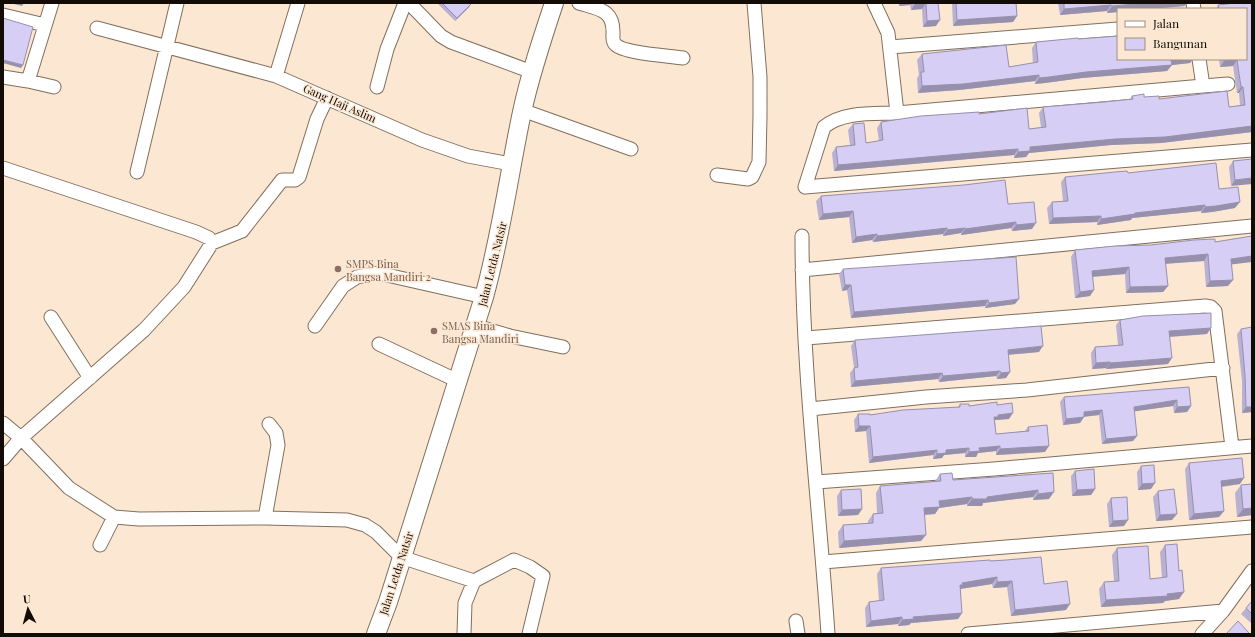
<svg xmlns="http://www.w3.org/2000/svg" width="1255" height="637" font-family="'Playfair Display',serif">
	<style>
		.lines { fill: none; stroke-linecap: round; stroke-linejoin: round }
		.minor-casing { stroke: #816f5c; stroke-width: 15 }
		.secondary-casing { stroke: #816f5c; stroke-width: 20 }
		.minor { stroke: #fff; stroke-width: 13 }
		.secondary { stroke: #fff; stroke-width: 18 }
		.wall { fill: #b9b1d3 }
		.shaded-wall { fill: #9690ac }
		.building { fill: #d7cef5; stroke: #9690ac }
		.education-dot { fill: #8d6e63; stroke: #fce7d2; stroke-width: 1.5 }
		.labels { text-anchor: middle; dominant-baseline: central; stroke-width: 3; stroke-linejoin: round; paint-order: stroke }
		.street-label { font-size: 11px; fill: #130c06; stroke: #fce7d2 }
		.education-label { font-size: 11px; fill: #785e54; stroke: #fce7d2; text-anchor: start }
	</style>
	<rect width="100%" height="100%" fill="#fce7d2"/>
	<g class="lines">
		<g class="minor-casing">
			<path id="minor" d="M409,3L441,36L451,42L532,72
				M579,3C598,9 614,9 613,34C613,38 612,42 616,45C624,53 670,56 683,58
				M874,3L888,33L897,113C874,114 843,111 824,127L805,187L1252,150
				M1193,3L1194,9
				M3,15L45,25
				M97,28L276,76L422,140L468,156L511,164
				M890,47L1118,29
				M276,76L298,3
				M3,77L28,81L54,87
				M28,81L52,3
				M1203,86L1228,84
				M377,87L387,49L405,3
				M522,110L631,149
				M897,113L1203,86L1199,59
				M3,168L196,232L209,238L212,243L184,287L144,330L21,438L3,459
				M137,172L177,3
				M717,175L748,179L752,177L759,162L760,116V77L754,3
				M802,236C802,369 819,501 828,634
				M212,243L242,231L282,180H295L299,177L317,119L327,98
				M802,270L1252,226
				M51,317L90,378
				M315,326L343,286L357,277L378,273L484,297
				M476,326L510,336L563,347
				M806,338L1205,306L1211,307L1215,311L1232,447
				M379,344L458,381
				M810,409L926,397L1027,390L1223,368
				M3,423L21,438L69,488L114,517L139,519L265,518L347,520L365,525L376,532L401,557L474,581L514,560L530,567L543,576L529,634
				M816,482L994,469L1252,446
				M265,518L278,445L276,433L269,424
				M100,545L114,517
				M823,562L1252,527
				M796,621L798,634
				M464,634L465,603L474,581
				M968,634L1223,611
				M1202,634L1223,611L1252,571"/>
		</g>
		<g class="secondary-casing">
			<path id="secondary" d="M376,634L388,602L484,297C501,236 509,174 522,112C530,75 542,39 554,3"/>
		</g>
		<use href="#minor" class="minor"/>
		<use href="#secondary" class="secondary"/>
	</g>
	<path class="wall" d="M437,3H470L471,4L469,7L455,21Z
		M899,3H938L936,26L923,27L922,9L911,10L910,5L899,6Z
		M952,3H1016L1017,16L1013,22L953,26Z
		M1058,3H1187L1185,6L1149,9H1118V12L1107,13V11L1060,15Z
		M1252,3V132L1161,143L1111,145L1029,153L1026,157L1014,158V155L1001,156L834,171L832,153L836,147L850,145L848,130L853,124L866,143L879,141L877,128L881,122L979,114L1029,129L1041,127L1039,113L1043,107L1104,102L1130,99L1132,96L1144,97L1229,107L1240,105L1239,93H1237L1233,66L1220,67L1219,59H1246V9H1216L1218,5Z
		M1078,39L1118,59H1193L1190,63L1172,65L1167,71L1082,78L1045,83L1035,84V81L959,90L918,93L917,78L919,75L917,60L922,54L1009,67L1033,63L1032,48L1036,42Z
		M1252,159L1231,186L1229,167L1233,161Z
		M1128,173L1219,189L1235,208L1212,212L1201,213V211L1132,218L1131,220L1097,225V222L1049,224L1047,208L1052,202L1063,201L1061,182L1065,177Z
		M821,196L1008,204L1032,229L1012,231L1011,228L961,235V233L943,236V234L873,242L872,240L852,243L849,217L819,220L816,201Z
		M1215,242L1232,265L1228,286L1206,287L1204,261L1165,264L1168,286L1163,292L1126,293L1125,274L1093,277L1090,296L1075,298L1071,257L1075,250Z
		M843,269L1015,304L985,308V306L851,318L847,290L842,291L839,274Z
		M1120,320L1207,334L1170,337L1168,364L1106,369V368L1092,369L1091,353L1095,347L1118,345L1116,325Z
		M1241,329L1252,412L1242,413V381L1237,334Z
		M855,340L1039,352L1008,355L1010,372L1006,378L997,379L996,376L939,382L938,379L851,387L850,373L854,368L851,346Z
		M1189,387L1191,406L1187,412L1174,413L1173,406L1134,411L1137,436L1133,441L1102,444L1099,415L1084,417L1080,423L1063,425L1060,402L1064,397Z
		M960,404L969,406L997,405L1009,419L995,420V421L996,434L1025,431L1028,427L1045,452L996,455V451L978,453L976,457H965V453L944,455L942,458L933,459V455L869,463L866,431L855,432L854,420L858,414L870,415L941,408L958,407Z
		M1189,463L1240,484L1222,487L1224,511L1219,517L1189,520L1185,469Z
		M1141,466L1151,489L1138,490L1137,472Z
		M1075,471L1095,489L1091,495L1072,496L1071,476Z
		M1053,473L1049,499L1033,500V497L983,503L982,506H967V504L939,508L935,514L924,515L921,541L839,548L838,532L843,525L868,524V521L873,514L877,513L876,493L880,486L935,481L940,474L953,480Z
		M1252,484V515L1237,517L1235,493L1241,485Z
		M841,490L862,509L858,515L838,516L837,496Z
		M1158,491L1172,520L1156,521L1153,497Z
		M1111,498L1124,526L1109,527L1107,504Z
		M1165,545L1179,599L1165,601L1163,603L1101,607L1099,589L1104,582L1114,581L1112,555L1117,548L1150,579L1162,578L1160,552Z
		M990,561L1044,584L1066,610L1011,616L1007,587L993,588L992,584L960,589L962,613L958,619L911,623L909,625L898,626V624L866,627L865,608L869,602L879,601L877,574L881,568Z
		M1252,601V624L1241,614L1246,608Z"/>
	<path class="shaded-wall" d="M10,3H24L22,6Z
		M901,3H911L910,5L899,6Z
		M926,3L922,9L911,10L915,4Z
		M1148,3H1187L1185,6L1149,9H1118V12L1107,13L1112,6Z
		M471,4L469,7L455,21L457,18Z
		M1111,5L1107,11L1060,15L1064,9Z
		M1017,16L1013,22L953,26L957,20Z
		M940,20L936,26L923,27L927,21Z
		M1176,59H1193L1190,63L1172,65L1167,71L1082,78L1045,83L1035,84L1039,78Z
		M3,60L23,65L21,68L3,63Z
		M1237,60L1233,66L1220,67L1224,61Z
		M1039,75L1035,81L959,90L918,93L922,86Z
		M1241,87H1243L1239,93H1237Z
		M1252,126V132L1161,143L1111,145L1029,153L1026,157L1014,158L1018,152L1030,147Z
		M1018,149L1014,155L834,171L838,165Z
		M1252,178V184L1231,186L1235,180Z
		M1240,202L1235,208L1212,212L1201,213L1205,207Z
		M1205,205L1201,211L1132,218L1131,220L1097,225L1101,219L1135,213Z
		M853,211L849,217L819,220L823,214Z
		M1101,216L1097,222L1049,224L1053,218Z
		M1016,222L1011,228L961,235L965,229Z
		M1036,223L1032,229L1012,231L1016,225Z
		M947,228L943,234L873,242L877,236Z
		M965,228L961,233L943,236L947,230Z
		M877,234L872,240L852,243L856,237Z
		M1208,254L1204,261L1160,264L1165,258Z
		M1252,256V262L1227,265L1231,259Z
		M1129,267L1125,274L1088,277L1092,271Z
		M1233,280L1228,286L1206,287L1210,281Z
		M845,285H851L847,290L842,291Z
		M1168,286L1163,292L1126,293L1130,287Z
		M1094,290L1090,296L1075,298L1080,292Z
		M1019,299L1015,304L985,308L989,303Z
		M988,300L985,306L851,318L854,312Z
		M1211,328L1207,334L1165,337L1169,331Z
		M1043,346L1039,352L1004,355L1008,350Z
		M1172,358L1168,364L1106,369L1110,363Z
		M1110,362L1106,368L1092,369L1096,363Z
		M1000,371L996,376L939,382L943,376Z
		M1010,372L1006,378L997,379L1001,373Z
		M942,373L938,379L851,387L855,381Z
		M1177,400L1173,406L1130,412L1134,407Z
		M1191,406L1187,412L1174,413L1177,407Z
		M1246,407H1252V412L1242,413Z
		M1102,410L1099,415L1080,417L1084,412Z
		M1013,413L1009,419L995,420L994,422V417L998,415Z
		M1084,417L1080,423L1063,425L1066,419Z
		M859,426H870L866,431L855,432Z
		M1137,436L1133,441L1102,444L1106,439Z
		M1000,446L996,451L978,453L976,457H965L969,452L979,448Z
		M1049,446L1045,452L996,455L1000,449Z
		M969,448L965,453L944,455L942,458L933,459L937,454L946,450Z
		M937,450L933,455L869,463L873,457Z
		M1244,478L1240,484L1217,487L1221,481Z
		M1155,483L1151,489L1138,490L1142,484Z
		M1095,489L1091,495L1072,496L1077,490Z
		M1038,490L1033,497L983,503L982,506H967L972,499L987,497Z
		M1054,492L1049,499L1033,500L1038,494Z
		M972,497L967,504L939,508L935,514L919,515L924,508L939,501Z
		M1252,508V515L1237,517L1243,509Z
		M862,509L858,515L838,516L842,510Z
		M1224,511L1219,517L1189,520L1194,514Z
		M1177,514L1172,520L1156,521L1160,515Z
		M1128,520L1124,526L1109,527L1113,521Z
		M926,535L921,541L839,548L844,541Z
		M997,577L992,584L960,589L956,592L962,583Z
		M1012,581L1007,587L993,588L997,582Z
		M1184,592L1179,599L1165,601L1163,603L1101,607L1106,600Z
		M1070,604L1066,610L1011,616L1015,610Z
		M962,613L958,619L911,623L909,625L898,626L902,620L913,617Z
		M902,617L898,624L866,627L871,621Z"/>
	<path class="building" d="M442,3H470L471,4L457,18Z
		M914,3H938L940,20L927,21L926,3L915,4Z
		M956,3H1016L1017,16L957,20Z
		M1064,3H1148L1112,6L1111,5L1064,9Z
		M1236,3H1252V126L1165,137L1115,139L1030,147V151L1018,152V149L1005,150L838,165L836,147L855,145L853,124L864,123L866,143L883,140L881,122L921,116L979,112V114L1027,108L1029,129L1046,127L1043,107L1104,102L1133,99L1132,96L1144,94V97L1159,96V99L1227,91L1229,107L1245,105L1243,87H1241L1237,60L1224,61V59H1246V9H1219L1218,5Z
		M3,18L33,27L23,65L3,60Z
		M1118,36V59H1176L1171,60L1172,65L1086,72L1049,77L1039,78V75L963,84L922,86L921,72H924L922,54L1006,45L1009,67L1038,62L1036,42L1078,38V39Z
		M1252,159V178L1235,180L1233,161Z
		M1216,163L1219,189L1238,187L1240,202L1216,206L1205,207V205L1135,213V214L1101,219V216L1053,218L1052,202L1068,201L1065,177L1115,172L1127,171L1128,173Z
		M1005,180L1008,204L1034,202L1036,223L1016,225V222L965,229V228L947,230V228L877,236V234L856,237L853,211L823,214L821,196L964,185Z
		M1252,236V256L1231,259L1233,280L1210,281L1208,254L1165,258L1168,286L1130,287L1129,267L1092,271L1094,290L1080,292L1075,250L1115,246L1151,245L1194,240L1215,239V242Z
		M1016,257L1019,299L989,303L988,300L854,312L851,285H845L843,269Z
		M1211,313V328L1169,331L1172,358L1110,363V362L1096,363L1095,347L1123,345L1120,320L1143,316Z
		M1041,326L1043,346L1008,350L1010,372L1001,373L1000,371L943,376L942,373L855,381L854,368L858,367L855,340Z
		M1252,327V407H1246L1245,375L1241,329Z
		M1189,387L1191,406L1177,407V400L1134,407L1137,436L1106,439L1102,410L1084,412V417L1066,419L1064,397Z
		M997,402V405L1012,403L1013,413L998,415V417H994L996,434L1029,431L1028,427L1047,425L1049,446L1000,449V446L979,448L980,451L969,452V448L946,450V453L937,454V450L873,457L870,426H859L858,414H870V415L903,410L960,407V404H969V406Z
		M1242,458L1244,478L1221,481L1224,511L1194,514L1189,463Z
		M1154,465L1155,483L1142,484L1141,466Z
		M1094,469L1095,489L1077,490L1075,471Z
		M952,473L953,480L1053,473L1054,492L1038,494V490L987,497V499H972V497L939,501L940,507L924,508L926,535L844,541L843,525L873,523V514L883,513L880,486L941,481L940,474Z
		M1252,484V508L1243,509L1241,485Z
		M861,489L862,509L842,510L841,490Z
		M1174,489L1177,514L1160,515L1158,491Z
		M1127,497L1128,520L1113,521L1111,498Z
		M1177,544L1179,571L1182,570L1184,592L1167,594L1168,596L1106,600L1104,582L1119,581L1117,548L1148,546L1150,579L1167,577L1165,545Z
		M1041,557L1044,584L1067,581L1070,604L1015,610L1012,581L997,582V577L962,583L963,585H960L962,613L913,617L914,619L902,620V617L871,621L869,602L884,600L881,568L990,560V561L1006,560Z
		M1252,601V614L1246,608Z
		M1238,621L1250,634H1226Z"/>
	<g class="education-dot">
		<circle cx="338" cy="269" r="4"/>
		<circle cx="434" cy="331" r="4"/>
	</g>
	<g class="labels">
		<g class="street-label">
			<text transform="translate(340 103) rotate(24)">Gang Haji Aslim</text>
			<text transform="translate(492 264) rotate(-76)">Jalan Letda Natsir</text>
			<text transform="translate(396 573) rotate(-72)">Jalan Letda Natsir</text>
		</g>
		<g class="education-label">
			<text x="346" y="263">SMPS Bina<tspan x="346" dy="13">Bangsa Mandiri 2</tspan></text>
			<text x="442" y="325">SMAS Bina<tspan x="442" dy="13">Bangsa Mandiri</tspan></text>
		</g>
	</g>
	<rect width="1255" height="637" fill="none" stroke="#130c06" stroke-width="8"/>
	<rect x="1117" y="8" width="130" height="52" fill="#fce7d2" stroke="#9f8f80"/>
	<rect x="1125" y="21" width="20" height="6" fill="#ffffff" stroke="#9f8f80"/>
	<text x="1153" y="28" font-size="12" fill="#130c06">Jalan</text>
	<rect x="1125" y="38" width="20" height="12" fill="#d7cef5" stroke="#9f8f80"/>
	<text x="1153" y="48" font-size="12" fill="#130c06">Bangunan</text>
	<g transform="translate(28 609) rotate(354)" stroke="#fce7d2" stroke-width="3" paint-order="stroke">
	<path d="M0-3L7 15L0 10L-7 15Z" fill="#130c06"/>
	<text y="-6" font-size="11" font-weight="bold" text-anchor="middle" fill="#130c06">U</text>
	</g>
</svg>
